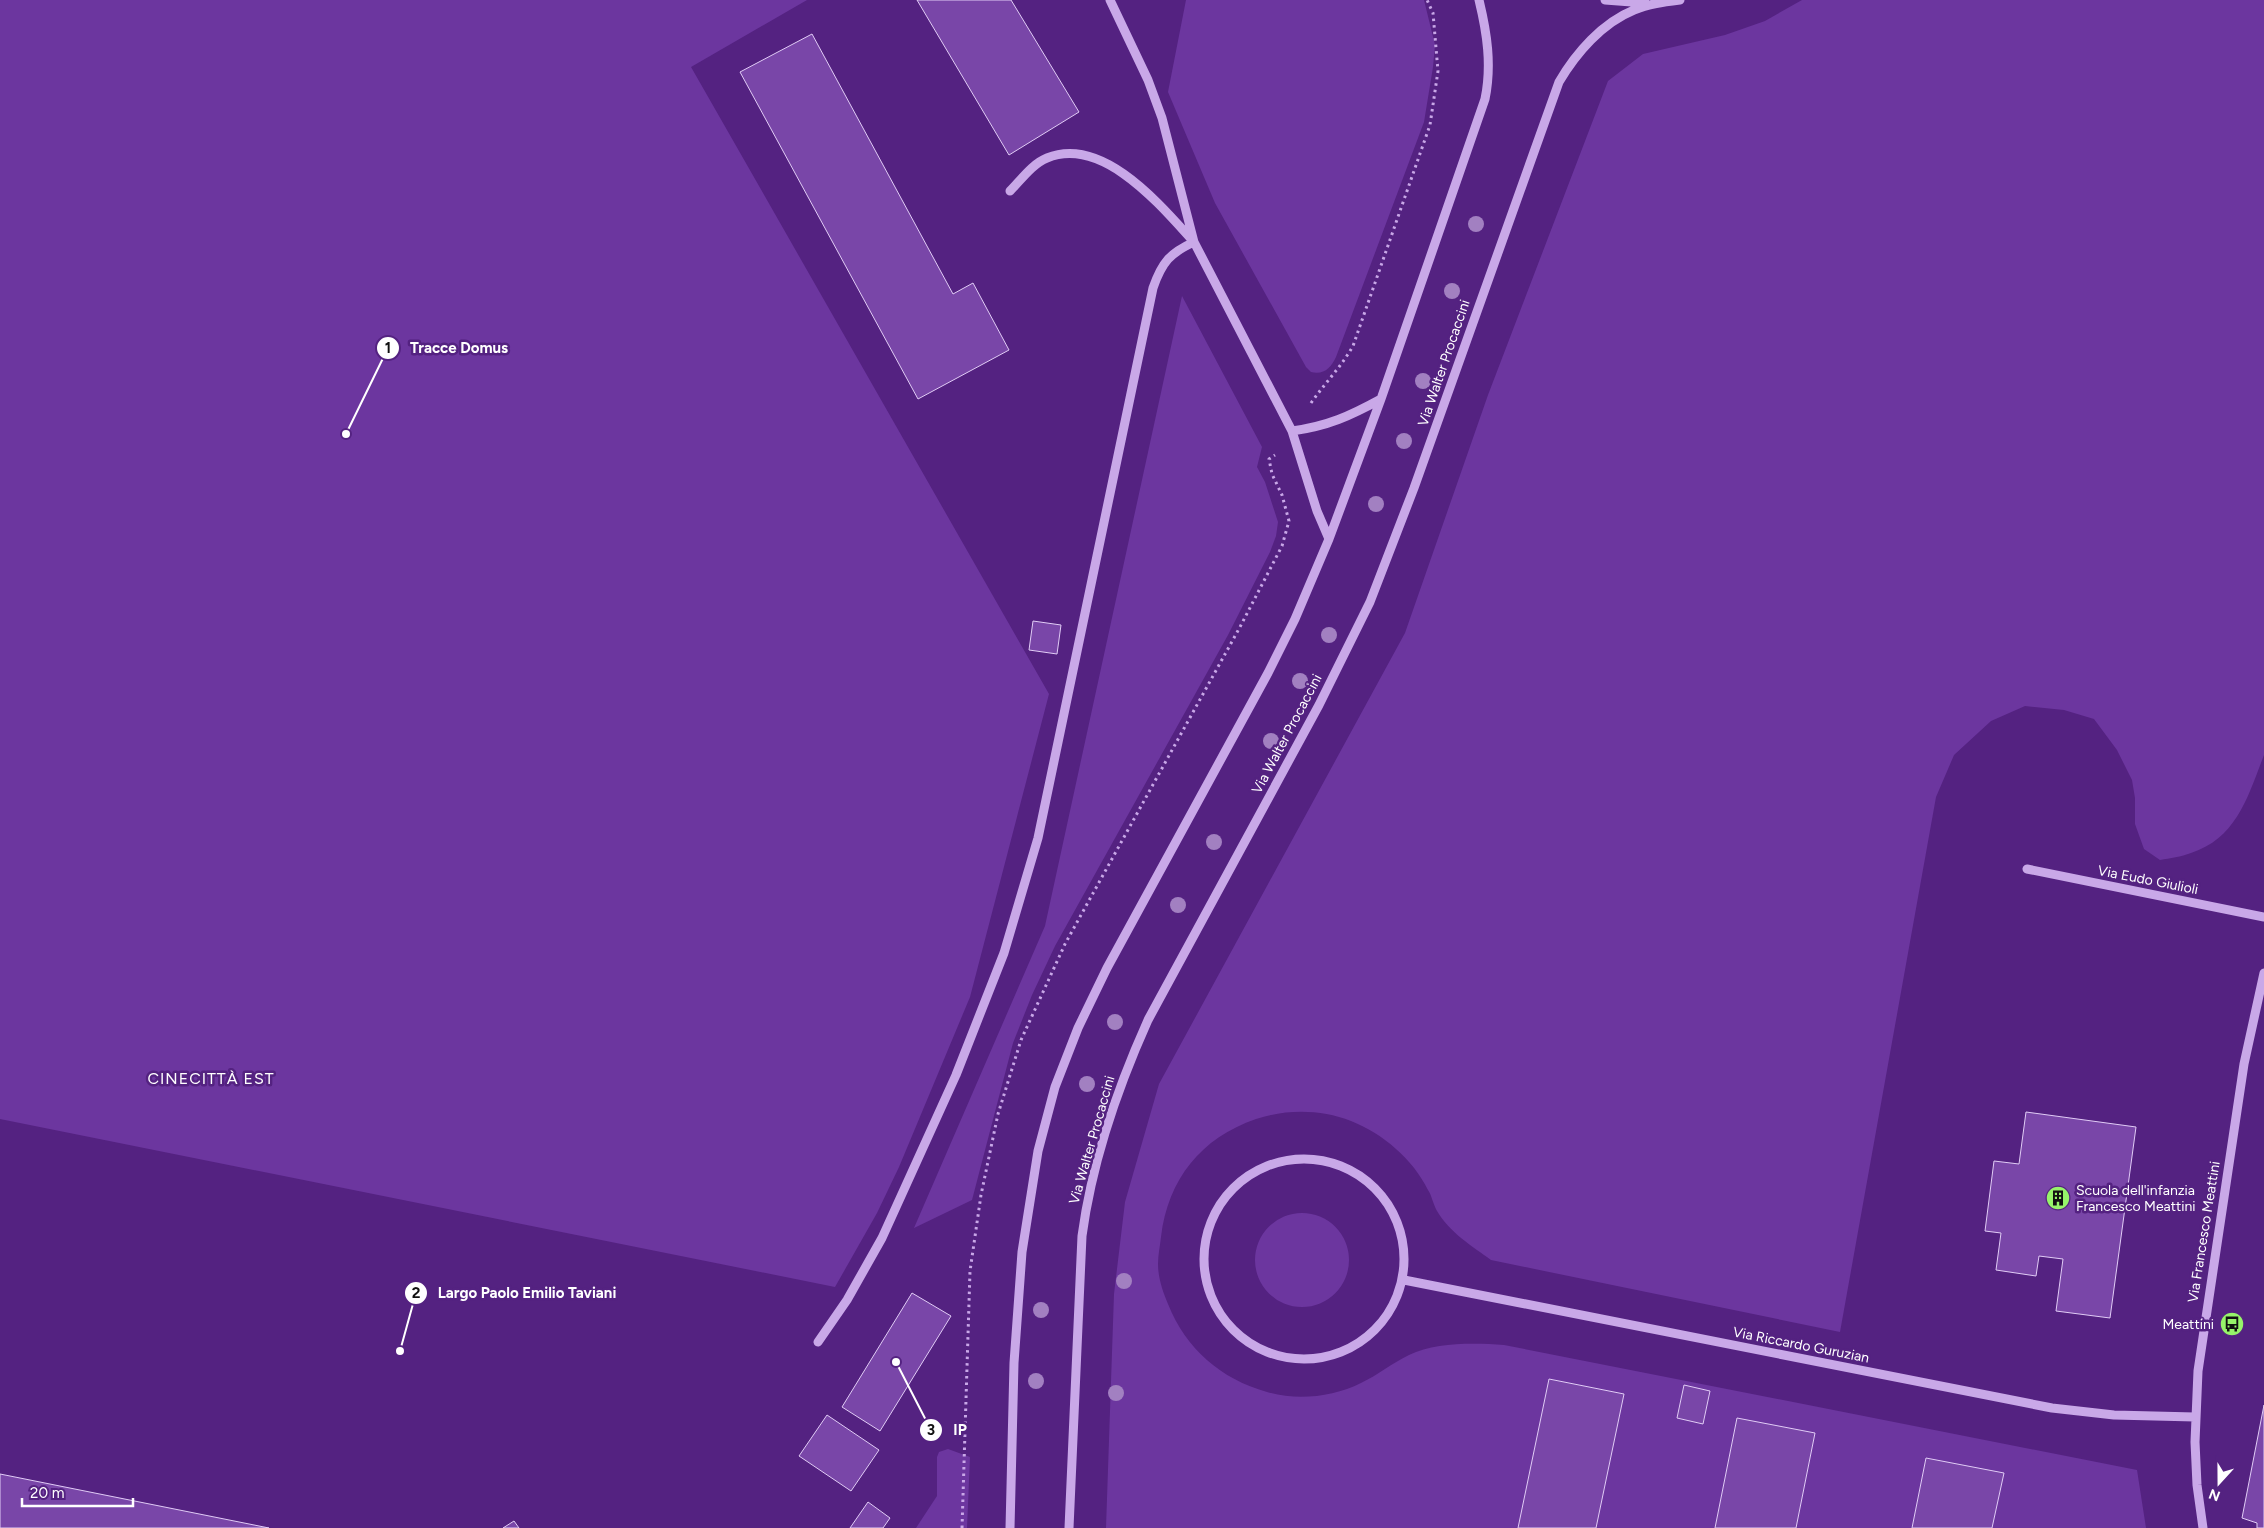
<svg xmlns="http://www.w3.org/2000/svg" width="2264" height="1528" font-family="Figtree,sans-serif">
	<style>
		.green { fill: #6c369f }
		.building { fill: #7946a8; stroke: #e1ccf6 }
		.lines { fill: none; stroke-linecap: round; stroke-linejoin: round }
		.path { stroke: #c9a8e8; stroke-width: 3; stroke-dasharray: 2.5 4; stroke-linecap: butt }
		.minor { stroke: #c9a8e8; stroke-width: 9 }
		.tree { fill: #a280c1 }
		.labels { text-anchor: middle; dominant-baseline: central; stroke-width: 5; stroke-linejoin: round; paint-order: stroke }
		.street-label { font-size: 14px; fill: #fff; stroke: #542281 }
		.poi-label { font-size: 14px; fill: #fff; stroke: #542281; text-anchor: start }
		.quarter-label { font-size: 16px; letter-spacing: 1px; fill: #fff; stroke: #542281 }
		.leader { fill: none; stroke: #fff; stroke-width: 2 }
		.callout-dot { fill: #fff; stroke: #542281; stroke-width: 2 }
		.mark-label { font-size: 15px; text-anchor: middle; font-weight: bold; fill: #111 }
		.callout-label { font-size: 15px; text-anchor: middle; font-weight: bold; fill: #fff; stroke: #542281; stroke-width: 5; stroke-linejoin: round; paint-order: stroke }
	</style>
	<rect width="100%" height="100%" fill="#542281"/>
	<path class="green" d="M0,0H807L691,67L1049,694L970,997L899,1167L877,1213L835,1287L0,1119Z
		M1186,0H1424L1435,45L1433,67L1424,122L1336,357C1331,368 1324,375 1311,372L1306,367L1215,203L1168,92Z
		M1802,0H2264V755C2248,796 2237,838 2191,853C2181,857 2170,858 2160,860L2144,849L2135,824V798L2132,780L2117,750L2094,719L2064,710L2025,706L1991,721L1954,755L1936,797L1840,1332L1491,1260C1472,1246 1449,1232 1437,1211C1433,1204 1432,1196 1428,1190C1413,1159 1382,1133 1351,1121C1321,1109 1286,1109 1256,1119C1201,1138 1168,1179 1161,1237C1160,1246 1158,1255 1158,1264C1158,1278 1163,1292 1168,1304C1186,1349 1221,1379 1267,1392C1297,1401 1333,1397 1361,1383C1378,1375 1392,1363 1409,1355C1436,1342 1474,1343 1504,1345L2137,1470L2146,1528H1106L1114,1294L1125,1202L1159,1084L1405,633L1488,395L1608,81L1643,54L1725,35L1765,21Z
		M1182,296L1262,447L1257,467L1265,482L1278,522L1276,536L1270,552L1228,635L1055,946L1032,995L1013,1043L972,1200L914,1228L1045,926Z
		M1255 1260a47 47 0 1 1 94 0a47 47 0 1 1-94 0Z
		M948,1449L970,1457L967,1528H916L937,1496V1457L939,1452Z"/>
	<path class="building" d="M917,0H1011L1079,112L1009,155Z
		M812,34L953,294L973,283L1009,350L918,399L740,72Z
		M1033,621L1061,625L1057,654L1029,650Z
		M2026,1112L2136,1127L2110,1318L2056,1311L2063,1259L2039,1256L2036,1276L1996,1270L2001,1233L1985,1231L1994,1161L2019,1164Z
		M912,1293L951,1316L880,1431L842,1407Z
		M1549,1379L1624,1394L1596,1528H1518Z
		M1684,1385L1710,1391L1703,1424L1677,1418Z
		M2264,1405V1528H2257V1523L2242,1518Z
		M827,1415L879,1450L851,1491L799,1456Z
		M1737,1418L1815,1433L1796,1528H1715Z
		M1926,1458L2004,1473L1992,1528H1912Z
		M0,1474L269,1528H0Z
		M868,1502L890,1518L883,1528H850Z
		M514,1521L519,1528H503Z"/>
	<g class="lines">
		<path class="path" d="M1311,403C1325,383 1341,367 1353,346L1430,125L1438,71L1433,13L1427,0
			M962,1528L970,1271L981,1195L998,1114L1021,1040L1065,944L1240,627L1282,546L1289,521L1282,495L1272,474L1269,459L1275,455"/>
		<path class="minor" d="M1605,0L1645,3
			M1010,191C1021,180 1032,164 1047,158C1103,135 1161,206 1194,242L1162,118L1148,80L1110,0
			M1329,539L1317,511L1292,431C1328,426 1350,416 1381,399
			M2027,869L2264,917
			M1204 1259a100 100 0 1 1 200 0a100 100 0 1 1-200 0Z
			M1404,1280L2052,1408L2114,1415L2195,1417
			M818,1342L847,1300L882,1238L956,1075L1004,953L1038,838L1153,288C1162,262 1170,253 1194,242L1292,431
			M1010,1528L1014,1363L1022,1252L1038,1151L1055,1087L1078,1028L1107,968L1268,673L1295,619L1329,539L1381,399L1485,99C1492,65 1487,33 1479,0
			M1069,1528L1082,1236C1092,1161 1117,1089 1148,1020L1319,705L1370,602L1414,488L1559,82C1576,53 1602,23 1634,10C1648,4 1664,2 1680,0
			M2203,1528L2197,1485L2195,1442L2198,1371L2244,1064L2264,973"/>
	</g>
	<g class="tree">
		<circle cx="1476" cy="224" r="8"/>
		<circle cx="1452" cy="291" r="8"/>
		<circle cx="1423" cy="381" r="8"/>
		<circle cx="1404" cy="441" r="8"/>
		<circle cx="1376" cy="504" r="8"/>
		<circle cx="1329" cy="635" r="8"/>
		<circle cx="1300" cy="681" r="8"/>
		<circle cx="1271" cy="741" r="8"/>
		<circle cx="1214" cy="842" r="8"/>
		<circle cx="1178" cy="905" r="8"/>
		<circle cx="1115" cy="1022" r="8"/>
		<circle cx="1087" cy="1084" r="8"/>
		<circle cx="1124" cy="1281" r="8"/>
		<circle cx="1041" cy="1310" r="8"/>
		<circle cx="1036" cy="1381" r="8"/>
		<circle cx="1116" cy="1393" r="8"/>
	</g>
	<defs>
		<g id="building-disc" transform="scale(1.25)"><circle r="9.5" fill="#96f46a" stroke="#542281"/><path d="M-4-6H4V6H1V3H-1V6H-4ZM-2.5-4.3h1.7v1.8h-1.7ZM.8-4.3h1.7v1.8H.8ZM-2.5-1h1.7V.8h-1.7ZM.8-1h1.7V.8H.8Z" fill="#111"/></g>
		<g id="bus-disc" transform="scale(1.25)"><circle r="9.5" fill="#96f46a" stroke="#542281"/><path d="M-5-6H5V4H4V6H2V4H-2V6H-4V4H-5ZM-3.5-4V0h7V-4ZM-3.5 1.2v1.5H-2V1.2ZM2 1.2v1.5H3.5V1.2Z" fill="#111"/></g>
	</defs>
	<g fill-rule="evenodd">
		<use href="#building-disc" x="2058" y="1198"/>
		<use href="#bus-disc" x="2232" y="1324"/>
	</g>
	<g class="labels">
		<g class="street-label">
			<text transform="translate(1444 363) rotate(-71)">Via Walter Procaccini</text>
			<text transform="translate(1287 734) rotate(-62)">Via Walter Procaccini</text>
			<text transform="translate(2148 880) rotate(11)">Via Eudo Giulioli</text>
			<text transform="translate(1092 1140) rotate(-74)">Via Walter Procaccini</text>
			<text transform="translate(2204 1232) rotate(-81)">Via Francesco Meattini</text>
			<text transform="translate(1801 1345) rotate(11)">Via Riccardo Guruzian</text>
		</g>
		<g class="poi-label">
			<text x="2076" y="1190">Scuola dell'infanzia<tspan x="2076" dy="16">Francesco Meattini</tspan></text>
			<text x="2214" y="1324" text-anchor="end">Meattini</text>
		</g>
		<g class="quarter-label">
			<text x="211" y="1078">CINECITTÀ EST</text>
		</g>
	</g>
	<path class="leader" d="M346 434L388 348M400 1351L416 1293M896 1362L931 1430"/>
	<g class="callout-dot">
		<circle cx="346" cy="434" r="5"/>
		<circle cx="400" cy="1351" r="5"/>
		<circle cx="896" cy="1362" r="5"/>
		<circle cx="388" cy="348" r="12"/>
		<circle cx="416" cy="1293" r="12"/>
		<circle cx="931" cy="1430" r="12"/>
	</g>
	<g class="mark-label">
		<text x="388" y="353">1</text>
		<text x="416" y="1298">2</text>
		<text x="931" y="1435">3</text>
	</g>
	<g class="callout-label">
		<text x="459" y="353">Tracce Domus</text>
		<text x="527" y="1298">Largo Paolo Emilio Taviani</text>
		<text x="960" y="1435">IP</text>
	</g>
	<g transform="translate(2219 1483) rotate(201)" stroke="#542281" stroke-width="4" paint-order="stroke">
	<path d="M0-4L9 19L0 12L-9 19Z" fill="#ffffff"/>
	<text y="-8" font-size="14" font-weight="bold" text-anchor="middle" fill="#ffffff">N</text>
	</g>
	<path d="M22 1498v8h111v-8" fill="none" stroke="#ffffff" stroke-width="2.5"/>
	<text x="30" y="1498" font-size="15" fill="#ffffff" stroke="#542281" stroke-width="4" paint-order="stroke">20 m</text>
</svg>
